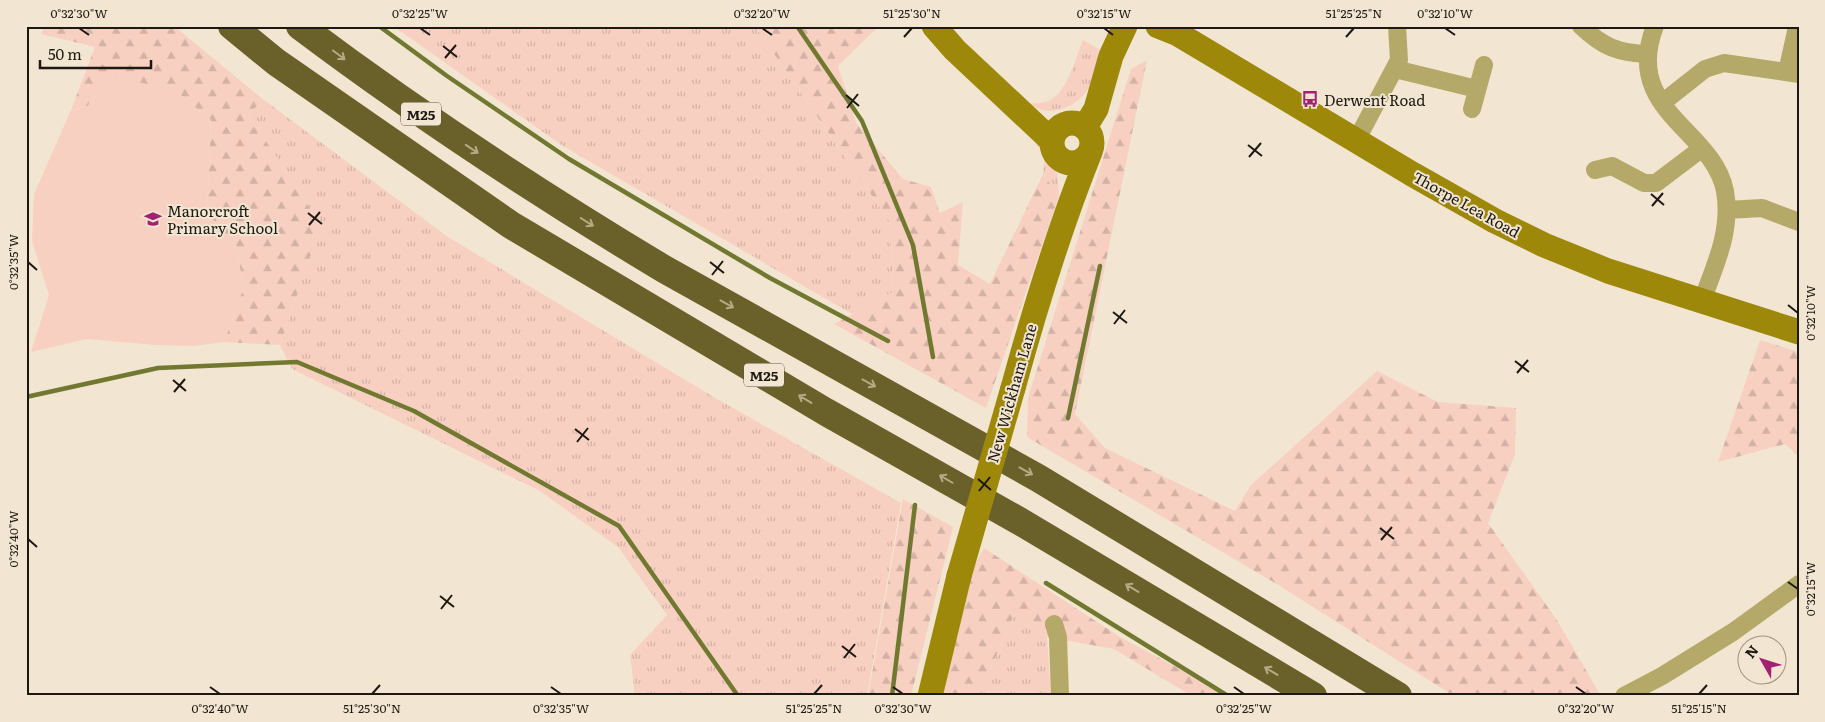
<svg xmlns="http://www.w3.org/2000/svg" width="1825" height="722" font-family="Literata,serif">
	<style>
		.grass { fill: url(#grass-tufts) }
		.forest { fill: url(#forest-firs) }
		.pitch { fill: #f7d0c1 }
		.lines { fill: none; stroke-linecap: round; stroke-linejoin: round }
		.stream { stroke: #70792f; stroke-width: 4.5 }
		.street { stroke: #b5a969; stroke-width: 18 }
		.secondary { stroke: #9d880a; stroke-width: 25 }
		.highway { stroke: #6a6029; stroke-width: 28 }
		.secondary-bridge { stroke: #9d880a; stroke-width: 25 }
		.oneway { stroke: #b5aa86 }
		.ticks { fill: none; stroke: #1d1811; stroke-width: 2 }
		.labels { text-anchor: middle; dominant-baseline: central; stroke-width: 4; stroke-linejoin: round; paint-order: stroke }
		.shield { fill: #f2e6d2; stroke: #5d564b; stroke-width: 1 }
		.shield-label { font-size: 14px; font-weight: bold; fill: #1d1811 }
		.poi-label { font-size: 15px; fill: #1d1811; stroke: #f2e6d2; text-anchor: start }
		.street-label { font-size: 15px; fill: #1d1811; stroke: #f2e6d2 }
		.neatline { fill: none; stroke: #1d1811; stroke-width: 2 }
		.ticks-label { font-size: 12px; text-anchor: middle; fill: #1d1811 }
	</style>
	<defs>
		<pattern id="grass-tufts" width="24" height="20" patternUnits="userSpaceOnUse" patternTransform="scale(1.25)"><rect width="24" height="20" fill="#f7d0c1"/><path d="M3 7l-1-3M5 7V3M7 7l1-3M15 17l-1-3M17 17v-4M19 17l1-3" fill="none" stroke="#d3b2a5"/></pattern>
		<pattern id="forest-firs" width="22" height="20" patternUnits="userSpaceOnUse" patternTransform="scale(1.25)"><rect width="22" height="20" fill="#f7d0c1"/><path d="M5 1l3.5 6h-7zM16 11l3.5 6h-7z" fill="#d3b2a5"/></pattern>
	</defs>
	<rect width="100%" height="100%" fill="#f2e6d2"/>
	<path class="grass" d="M393,26H755L890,222L893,292L852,314L563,146Z
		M1083,40L1099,49C1094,78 1092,98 1062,109C1050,113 1039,111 1029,103C1065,109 1072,66 1083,40Z
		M264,100L448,237L717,399L901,503L867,696H635L630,655L667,615L618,547L540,491L292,369L280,345L321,225L248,114Z
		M1023,125C1054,144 1058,162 1059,196L1043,174L1045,157Z
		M1014,615L1047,637L1051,696H978Z"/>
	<path class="forest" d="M44,26H174L264,100L248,114L321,225L280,345L224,342L243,289L237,247L207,213L211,120L103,79L88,106L71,110L95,47L41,34Z
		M755,26H879L838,66L856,123L903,179L931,187L940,213L963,202L958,265L990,284L1043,174L1059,196L986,408L834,324L893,292L890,222Z
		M1147,60L1075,414L1105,448L1235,511L1250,486L1377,371L1438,402L1516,408L1515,454L1488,523L1557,620L1601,696H1454L1275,583L1027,437L1028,398L1131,69Z
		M1760,340L1799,352V457L1785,444L1718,462Z
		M903,499L953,527L911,696H868Z
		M984,548L1120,637L1230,696H1192L1114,649L1047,637L1014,615L978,696H938L968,578Z"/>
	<path class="pitch" d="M116,77L176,91L211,120L207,213L237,247L243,289L224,342L194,346L156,345L87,339L31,352L49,295L32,241L34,194L71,110L88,106L103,79Z"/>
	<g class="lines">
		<path class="stream" d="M379,26L447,76L569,159L770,278L888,341
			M797,26L862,121L913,245L933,357
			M26,397L158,368L297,362L414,411L619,526L738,696
			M1068,418L1100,266
			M1046,583L1228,696
			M892,696L915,505"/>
		<path class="street" d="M1581,26C1603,47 1618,53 1648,54
			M1655,26C1622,111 1713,129 1725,191C1732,231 1715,265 1702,301
			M1395,69L1477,89
			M1787,72L1797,27
			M1662,103L1705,69L1724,63L1799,74
			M1472,109L1484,65
			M1356,141L1399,60L1397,26
			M1595,170L1612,166L1644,183H1656L1701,149
			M1727,210L1762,208L1799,222
			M1054,624L1058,637L1060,696
			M1624,696L1662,676L1733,632L1799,584"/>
		<path class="secondary" d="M934,26L955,50L1052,141
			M1158,26L1178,34L1412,174L1495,221L1544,245L1608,271L1799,332
			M1052 143a20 20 0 1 1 40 0a20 20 0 1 1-40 0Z
			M1085,127L1096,109L1111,56L1125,26
			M1013,388C1035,308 1059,229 1090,152
			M930,696L959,576"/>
		<path class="highway" d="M232,26L276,62L511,225L826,412L1021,522L1313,696
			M300,26C417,114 539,194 664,269L1038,478L1398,696"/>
		<path class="secondary-bridge" d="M959,576L1013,388"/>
	</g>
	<defs><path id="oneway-shaft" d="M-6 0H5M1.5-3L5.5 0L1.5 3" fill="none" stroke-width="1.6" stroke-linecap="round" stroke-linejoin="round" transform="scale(1.25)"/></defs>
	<g class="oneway">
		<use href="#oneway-shaft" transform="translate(339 55) rotate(37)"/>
		<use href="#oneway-shaft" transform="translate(472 149) rotate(34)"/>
		<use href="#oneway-shaft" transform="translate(587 222) rotate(32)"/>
		<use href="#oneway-shaft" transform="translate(727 304) rotate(29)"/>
		<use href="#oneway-shaft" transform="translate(869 383) rotate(29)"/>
		<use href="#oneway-shaft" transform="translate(805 399) rotate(-149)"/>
		<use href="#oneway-shaft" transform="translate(1026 471) rotate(29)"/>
		<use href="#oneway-shaft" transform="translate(946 479) rotate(-150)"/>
		<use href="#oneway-shaft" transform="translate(1132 588) rotate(-149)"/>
		<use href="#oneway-shaft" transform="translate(1271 671) rotate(-149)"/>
	</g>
	<path class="ticks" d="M79,28L89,35M420,28L430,35M762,28L772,35M1104,28L1113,35M1445,28L1455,35M904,37L912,28M1346,37L1354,28M443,46L457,57M445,58L456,45M846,95L859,106M847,108L858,94M1248,145L1262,156M1249,157L1261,143M1651,194L1664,205M1652,206L1663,193M308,213L322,224M309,225L320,212M28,262L37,270M710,262L724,273M712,275L723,261M1788,305L1798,313M1113,312L1127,323M1114,324L1125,310M1515,361L1529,372M1517,373L1528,360M173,380L186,391M174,392L185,379M575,429L589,440M577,442L588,428M978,479L991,490M979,491L990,477M1380,528L1394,539M28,539L37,547M1381,540L1392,527M1788,582L1798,589M440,596L454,607M441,609L452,595M842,646L856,657M844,658L855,644M210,687L220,694M551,687L561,694M893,687L903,694M1234,687L1244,694M1576,687L1586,694M372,694L380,685M814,694L822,685M1699,694L1707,685"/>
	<defs>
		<g id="bus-bare" transform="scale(1.35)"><path d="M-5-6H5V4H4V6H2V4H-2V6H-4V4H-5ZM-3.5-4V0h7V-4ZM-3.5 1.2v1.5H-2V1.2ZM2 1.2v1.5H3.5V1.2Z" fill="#a22171" stroke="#f2e6d2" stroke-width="2.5" paint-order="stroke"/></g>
		<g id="school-bare" transform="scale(1.35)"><path d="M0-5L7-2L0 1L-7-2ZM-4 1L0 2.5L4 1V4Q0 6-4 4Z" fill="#a22171" stroke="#f2e6d2" stroke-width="2.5" paint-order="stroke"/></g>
	</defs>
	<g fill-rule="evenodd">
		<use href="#bus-bare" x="1310" y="99"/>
		<use href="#school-bare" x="153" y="219"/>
	</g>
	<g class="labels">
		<g class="shield">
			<rect x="401" y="102.5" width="40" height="23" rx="4"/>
			<rect x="744" y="363.5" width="40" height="23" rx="4"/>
		</g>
		<g class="shield-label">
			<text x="421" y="114">M25</text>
			<text x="764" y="375">M25</text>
		</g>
		<g class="poi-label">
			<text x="1324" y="99">Derwent Road</text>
			<text x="167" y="210">Manorcroft<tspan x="167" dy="17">Primary School</tspan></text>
		</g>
		<g class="street-label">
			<text transform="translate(1467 204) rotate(29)">Thorpe Lea Road</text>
			<text transform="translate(1011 393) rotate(-74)">New Wickham Lane</text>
		</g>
	</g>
	<rect width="1825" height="722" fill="none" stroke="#f2e6d2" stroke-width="55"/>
	<g transform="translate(1762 660) rotate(309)"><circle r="24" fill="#f2e6d2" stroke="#9d9485"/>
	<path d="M0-4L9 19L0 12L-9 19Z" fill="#a22171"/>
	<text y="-8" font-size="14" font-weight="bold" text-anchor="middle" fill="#1d1811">N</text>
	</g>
	<path d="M40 60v8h111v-8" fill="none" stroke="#1d1811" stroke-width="2.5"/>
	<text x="48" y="60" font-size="15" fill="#1d1811" stroke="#f2e6d2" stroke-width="4" paint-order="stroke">50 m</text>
	<rect x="28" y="28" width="1770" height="666" class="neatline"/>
	<g class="ticks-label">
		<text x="79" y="18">0°32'30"W</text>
		<text x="420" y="18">0°32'25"W</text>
		<text x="762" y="18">0°32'20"W</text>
		<text x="912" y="18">51°25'30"N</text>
		<text x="1104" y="18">0°32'15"W</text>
		<text x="1354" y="18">51°25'25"N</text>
		<text x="1445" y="18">0°32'10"W</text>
		<text transform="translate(14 262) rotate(-90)" y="4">0°32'35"W</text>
		<text transform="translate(1811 313) rotate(-90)" y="4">0°32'10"W</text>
		<text transform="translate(14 539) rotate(-90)" y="4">0°32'40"W</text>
		<text transform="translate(1811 589) rotate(-90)" y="4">0°32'15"W</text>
		<text x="220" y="713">0°32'40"W</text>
		<text x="372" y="713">51°25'30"N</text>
		<text x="561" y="713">0°32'35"W</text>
		<text x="814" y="713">51°25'25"N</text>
		<text x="903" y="713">0°32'30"W</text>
		<text x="1244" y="713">0°32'25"W</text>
		<text x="1586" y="713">0°32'20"W</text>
		<text x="1699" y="713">51°25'15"N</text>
	</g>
</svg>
